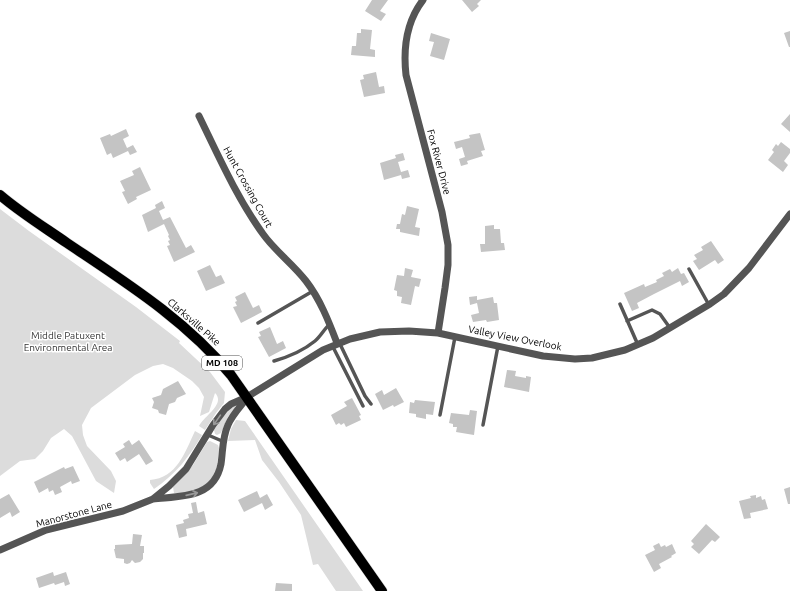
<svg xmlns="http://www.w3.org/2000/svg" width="790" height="591" font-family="Ubuntu,sans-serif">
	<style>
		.green { fill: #dcdcdc }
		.building { fill: #c4c4c4 }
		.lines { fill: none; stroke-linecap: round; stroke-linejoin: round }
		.primary-casing { stroke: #dbdbdb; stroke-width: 11 }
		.service { stroke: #555; stroke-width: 3.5 }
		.minor { stroke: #555; stroke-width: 7 }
		.primary { stroke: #000; stroke-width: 10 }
		.oneway { stroke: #999 }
		.labels { text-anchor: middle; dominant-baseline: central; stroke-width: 3; stroke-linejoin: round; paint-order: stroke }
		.shield { fill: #fff; stroke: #4c4c4c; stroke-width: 1 }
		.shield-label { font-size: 9px; font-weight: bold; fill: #000 }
		.street-label { font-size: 10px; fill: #000; stroke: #fff }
		.park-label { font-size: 10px; fill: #333; stroke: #fff }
	</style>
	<rect width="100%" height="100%" fill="#fff"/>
	<path class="green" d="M0,209L29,231L136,307L180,341L179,343L210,372L225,392L224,403L216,413L205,430L199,426C204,416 226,404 215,393L209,412L200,416L204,397L199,388L192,381L173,368L163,364L153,366L135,375L91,408L82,425L83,435L87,446L111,471L116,481L114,493L96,481L72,436L64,429L51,438L43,451L35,459L20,461L0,476Z
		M234,405L236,407L228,417L221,433L217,435L215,434L214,430L222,418Z
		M236,420L245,421L363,591H336L318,564L313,565L301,515L279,482L262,460L255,440L228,441L231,429Z
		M195,431L202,435C190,456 175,475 154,489L150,483V480C177,478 185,452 195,431Z
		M210,441L218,445L219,448C218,455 218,463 216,470C210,486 191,496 174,493L173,487L193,465L207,442Z"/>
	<path class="building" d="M372,0H388L380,11L386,14L381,21L365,11Z
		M462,0H481L477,4L479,6L472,12Z
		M361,29L372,30L370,49L375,50V57L351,55L352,46H356L357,33H361Z
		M790,31V47H789L784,33Z
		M431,33L450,39L444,60L430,56L434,42L429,41Z
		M376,72L379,87L384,86L385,93L364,97L360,80L364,79L363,75Z
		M790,114V132L781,124Z
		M126,129L129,136L123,139L127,148L133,145L137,152L130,155L128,151L113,158L111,153L107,155L100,138L110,134L111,136Z
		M480,133L485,150L481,151L483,156L467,161L468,164L461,166L459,159L465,157L462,147L456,149L454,142L470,138L469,135Z
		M781,142L790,149V153L784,161L788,165L783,172L768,160L774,152L772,150L776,144L778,146Z
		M403,153L405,160L398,162L401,172L408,170L410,177L402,179L401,175L384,180L380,163L396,158L395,155Z
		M140,167L151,190L136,197L137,199L128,204L122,192L125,191L120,181L134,175L132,171Z
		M162,201L165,208L159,211L163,220L170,217L186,248L191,245L195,252L174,262L167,246L170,245L168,241L170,240L168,236L169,235L164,224L148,232L142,215L156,208L155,205Z
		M407,206L419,209L415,227L420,228L419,236L400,232V229H396L397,224H400L402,214L405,215Z
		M494,225V229H500L501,243H504L505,250L481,252L480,244H485V226Z
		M711,241L724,260L718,264L715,260L699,270L693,261L697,259L694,255L703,250L701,247Z
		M210,265L216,277L221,275L225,283L206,291L197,271Z
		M405,268L413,270L411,277L421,279L419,287L415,286L411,305L401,303L402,297L397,296V291L394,290L397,275L404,276Z
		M678,268L681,274L684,273L689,282L682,286L680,281L654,294L637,303L639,308L632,311L624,293L644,284L645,287L657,282L656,280L664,276L662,273L670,269L672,272Z
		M245,292L253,308L259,305L262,312L241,323L233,307L237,306L235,302L237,301L235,297Z
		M477,296V300L493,297L494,303H497L499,320L487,322L486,320L473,322L471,315L479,313L477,303L470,305L469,297Z
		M270,327L277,344L283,341L286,348L269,357L258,337L261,336L259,332Z
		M507,370L516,371L515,376L526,378V376L531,377L529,392L504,387Z
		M178,381L186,394L177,398L175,402L169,404L166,415L159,413L158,410L152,408L154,402L152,398L161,395L163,389Z
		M396,388L404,402L394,407L393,405L383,410L375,394L382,390L384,395Z
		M352,398L361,415L359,416L361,420L346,427L344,423L341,425L339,423L336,425L331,415L347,406L344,402Z
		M415,400L435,402L433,415L426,414V419L416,417V414L409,413L410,402L414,403Z
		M470,410L477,411L474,435L456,432L457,427H453V424L449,423L451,413L469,415Z
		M129,440L132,445L139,440L153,461L146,465L139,454L127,462L125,458L120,461L115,453L125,447L123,444Z
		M73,466L80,481L72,484L71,481L60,487L62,492L55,495L53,490L49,492L48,488L39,493L34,482L64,467L65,469Z
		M790,487V504H788L784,489Z
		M257,491L260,498L267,494L273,505L265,510L262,503L244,512L238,500Z
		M9,494L20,512L12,517L10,512L0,518V499Z
		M756,495V498L761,496L762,500L765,499L768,509L750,513L751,518L744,519L739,501L751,498L750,496Z
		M196,502L198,513L204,511L207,524L186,529L187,536L179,538L176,525L184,523L183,520L189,518L188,514L193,513L191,503Z
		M706,524L720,537L715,542L712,540L699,554L691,547L694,544L691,541Z
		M133,534L142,535L140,546H144V553H143V559L140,562L135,563L132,560L130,563L127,564L124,563V559L116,558L114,549H115V545L132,544Z
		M659,543L661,547L665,545L666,547L672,544L676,553L671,556L672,557L659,564L661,568L654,572L645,555L655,550L653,546Z
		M53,572L54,576L66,572L70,584L65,586L64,582L55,585L54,583L39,588L36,578Z
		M276,583L292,584V591H275Z"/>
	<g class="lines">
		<g class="primary-casing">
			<path id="primary" d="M0,195C21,213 44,227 67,243C125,282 186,320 231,375L382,591"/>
		</g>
		<path class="service" d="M689,269L709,305
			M620,304L638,345
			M627,321L652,310L660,314L670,328
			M258,323L313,291
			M340,344L365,396L371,404
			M333,347L363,406
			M274,361C288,357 304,350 315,341C321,336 324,329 330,324
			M440,415L455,337
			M483,425L498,346
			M208,435L222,441"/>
		<path class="minor" d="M423,0C406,22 403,48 406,75L442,212L448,245V265L445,288L438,333
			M199,116C218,155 237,198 263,234C275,251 293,264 306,281C320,299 329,322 337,343
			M153,499C180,496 214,499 221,464C223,451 222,438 228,425C232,415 241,406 247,398
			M0,550L46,530L123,511L153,499L169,486L186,469L213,425L225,409L231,404L247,397L323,350L350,339L380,332L409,331L438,333L543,356L575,359L592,358L625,350L653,338L710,304L724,294L749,268L790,214"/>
		<use href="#primary" class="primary"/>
	</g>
	<defs><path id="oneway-shaft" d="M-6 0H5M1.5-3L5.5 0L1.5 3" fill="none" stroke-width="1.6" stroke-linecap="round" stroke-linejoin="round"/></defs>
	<g class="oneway">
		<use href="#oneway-shaft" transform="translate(217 420) rotate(125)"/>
		<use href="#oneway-shaft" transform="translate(192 494) rotate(-13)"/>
	</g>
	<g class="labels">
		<rect class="shield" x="202" y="356" width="40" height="14" rx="3"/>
		<g class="shield-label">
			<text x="222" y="363">MD 108</text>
		</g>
		<g class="street-label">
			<text transform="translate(439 162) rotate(75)">Fox River Drive</text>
			<text transform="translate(248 187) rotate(61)">Hunt Crossing Court</text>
			<text transform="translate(194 322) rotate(41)">Clarksville Pike</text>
			<text transform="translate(515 338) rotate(11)">Valley View Overlook</text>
			<text transform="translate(74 514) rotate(-15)">Manorstone Lane</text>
		</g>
		<g class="park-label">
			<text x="68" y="335">Middle Patuxent<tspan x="68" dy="12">Environmental Area</tspan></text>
		</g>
	</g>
</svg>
